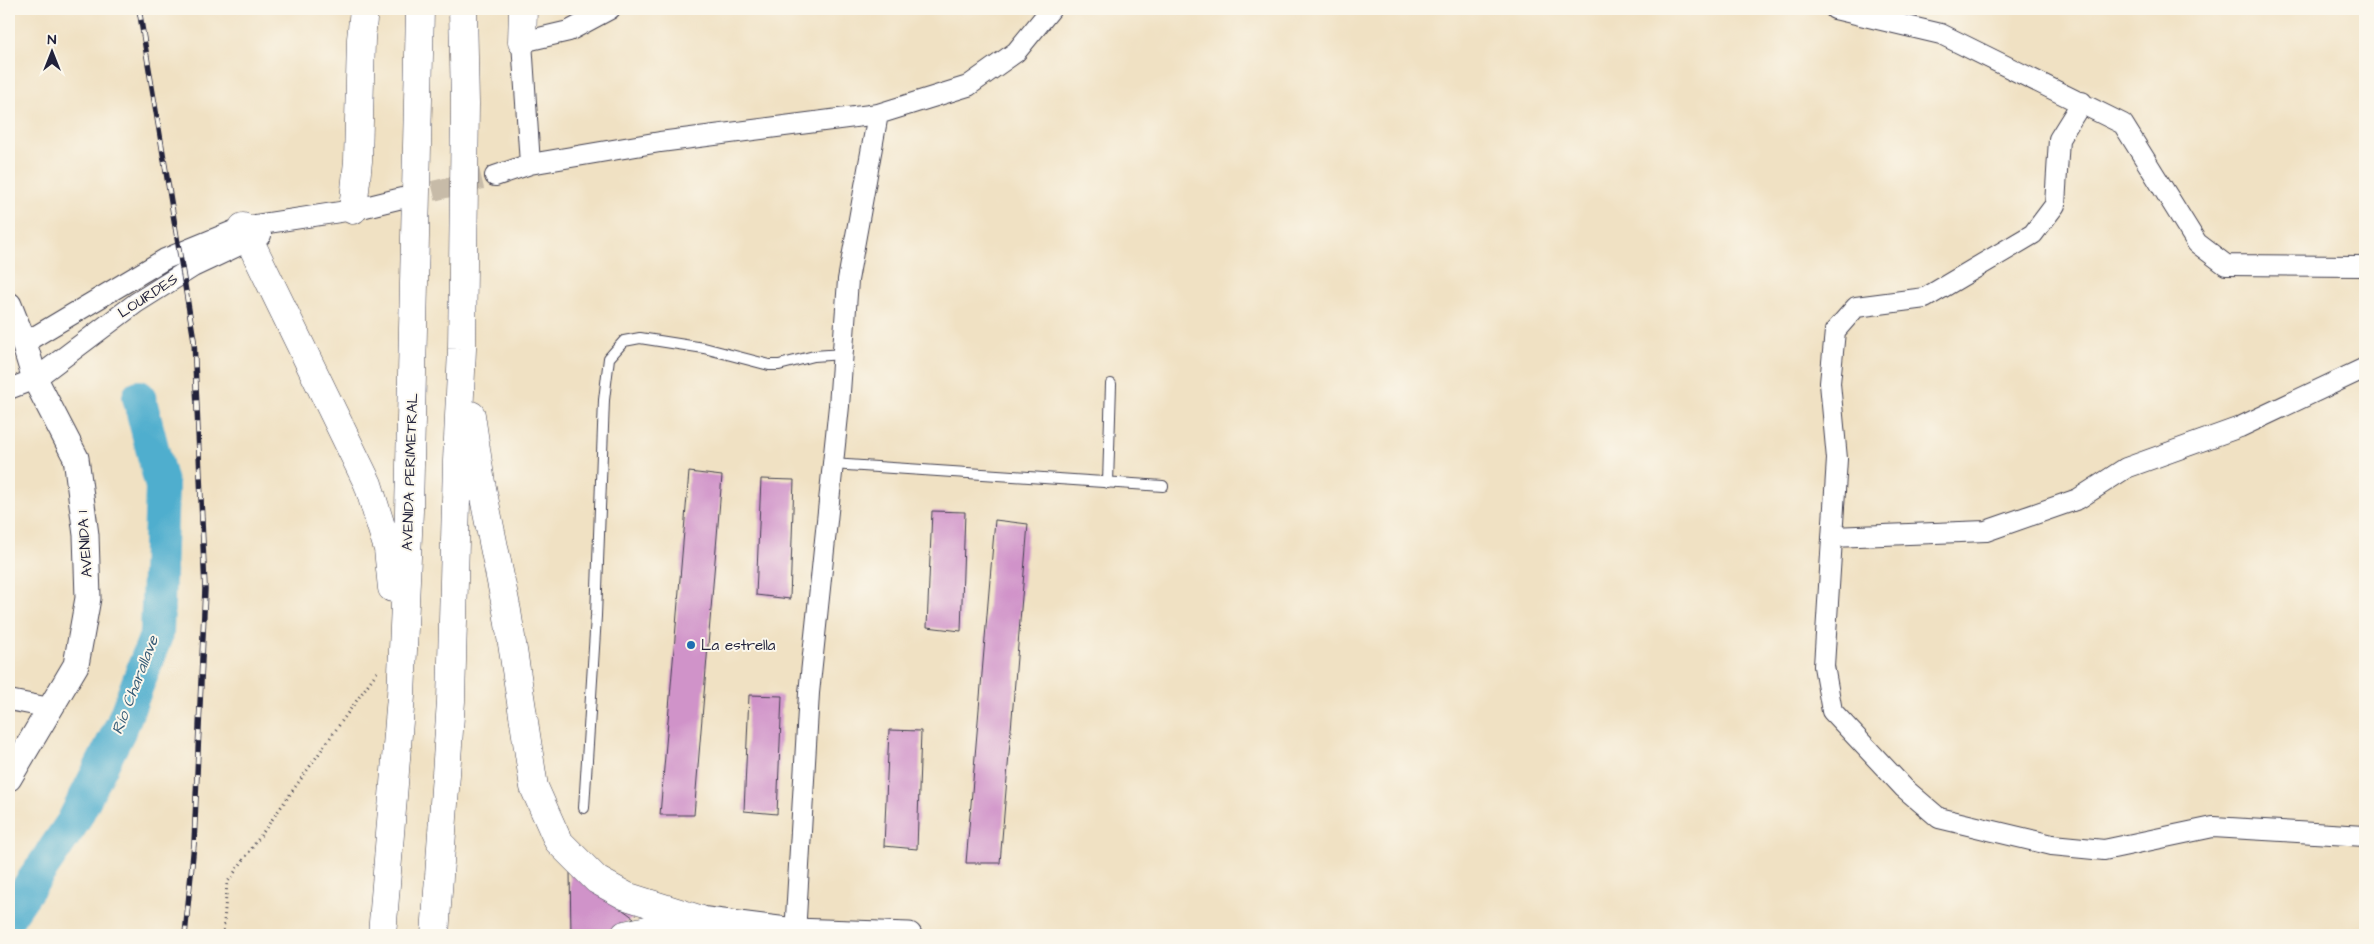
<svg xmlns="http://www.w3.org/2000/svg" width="2374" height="944" font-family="'Architects Daughter',sans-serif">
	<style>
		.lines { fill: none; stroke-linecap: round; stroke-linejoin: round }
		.river { stroke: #4faece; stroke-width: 34 }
		.building { fill: #d093c9 }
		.minor-tunnel { stroke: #c7bba8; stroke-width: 20; stroke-dasharray: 20 10; stroke-linecap: butt }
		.service-casing { stroke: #413f4f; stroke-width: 12 }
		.minor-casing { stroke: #413f4f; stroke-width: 22 }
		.tertiary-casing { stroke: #413f4f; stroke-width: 27 }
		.trunk-casing { stroke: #413f4f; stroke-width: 29 }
		.path { stroke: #413f4f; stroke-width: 3; stroke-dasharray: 1 4; stroke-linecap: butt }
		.service { stroke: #fff; stroke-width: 10 }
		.minor { stroke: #fff; stroke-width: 20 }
		.tertiary { stroke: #fff; stroke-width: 25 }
		.trunk { stroke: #fff; stroke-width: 28 }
		.rail-casing { stroke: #22223b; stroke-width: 5.5 }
		.rail { stroke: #fbf7ec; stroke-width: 4; stroke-dasharray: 11; stroke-linecap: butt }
		.poi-dot { fill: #1f6fb2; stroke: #fbf7ec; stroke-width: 2 }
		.labels { text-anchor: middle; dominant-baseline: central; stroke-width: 4; stroke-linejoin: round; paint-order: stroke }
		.street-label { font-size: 15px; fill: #22223b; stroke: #fbf7ec }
		.poi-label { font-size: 15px; fill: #22223b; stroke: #fbf7ec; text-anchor: start }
		.water-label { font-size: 16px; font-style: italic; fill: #345a76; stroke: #fbf7ec }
	</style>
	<rect width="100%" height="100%" fill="#fbf7ec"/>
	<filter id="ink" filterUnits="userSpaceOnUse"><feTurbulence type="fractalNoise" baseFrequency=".02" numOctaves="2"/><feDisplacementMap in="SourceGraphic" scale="10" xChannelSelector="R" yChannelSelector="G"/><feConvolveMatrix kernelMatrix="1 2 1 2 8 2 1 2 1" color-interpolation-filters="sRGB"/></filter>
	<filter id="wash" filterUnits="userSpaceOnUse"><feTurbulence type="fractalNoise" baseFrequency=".0096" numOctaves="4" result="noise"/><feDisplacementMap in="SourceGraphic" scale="20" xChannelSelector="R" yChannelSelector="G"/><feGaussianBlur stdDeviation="1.12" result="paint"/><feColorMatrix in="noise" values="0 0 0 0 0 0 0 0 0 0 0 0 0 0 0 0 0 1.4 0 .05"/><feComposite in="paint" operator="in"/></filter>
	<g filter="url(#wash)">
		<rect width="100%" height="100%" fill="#f0e1c3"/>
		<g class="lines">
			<path class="river" d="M9,916L73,822L122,725L157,633L162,487L139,397"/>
		</g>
		<g id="blocks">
			<path class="building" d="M689,472L722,476L694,815H660Z
				M761,479L794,480L790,599L756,595Z
				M932,511L965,512L961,631L927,627Z
				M995,520L1028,524L1000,863H966Z
				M749,695L782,696L777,814L744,811Z
				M889,730L921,731L917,849L884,846Z
				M570,871L634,918L602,935H571Z"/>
		</g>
	</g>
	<g filter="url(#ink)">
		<use href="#blocks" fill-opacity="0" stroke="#413f4f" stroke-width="1"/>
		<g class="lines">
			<path class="minor-tunnel" d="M404,198L495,176"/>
			<g class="service-casing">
				<path id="service" d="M832,464L1163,486
					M1108,483L1111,384
					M584,808L596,616L604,400L609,358L624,341L640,338L704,348L769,365H779L814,356L843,354"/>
			</g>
			<g class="minor-casing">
				<path id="minor" d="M1835,9L1941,34L2123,124L2197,243L2226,265L2365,266
					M2082,102L2059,139L2055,205L2033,234L1925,298L1856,307L1835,331L1830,383L1837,459L1824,666L1832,711L1904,788L1939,818L2052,845L2104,850L2213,827L2365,836
					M530,164L522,42L569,31L610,9
					M495,176L530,164L660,142L878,114L968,86L1016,52L1051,9
					M24,343L165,259L243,227L353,210L402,198
					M9,389L35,379L136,303L193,267L261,235
					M1832,537L1986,531L2078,499L2126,468L2240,427L2365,368
					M9,700L50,708
					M795,935L809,693L839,406L848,280L878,114"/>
			</g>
			<g class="tertiary-casing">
				<path id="tertiary" d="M9,305L24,343L35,379L76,458L86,535L88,598L76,665L9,778
					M699,919L795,931L909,935"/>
			</g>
			<g class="trunk-casing">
				<path id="trunk" d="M522,42L523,9
					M353,210L358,161L361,39L364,9
					M243,227L368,484L388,549L392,588
					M471,415L481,483L507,611L534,787L558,841L597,880L626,896L699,919
					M382,935L401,696L409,511L420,9
					M435,935L451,701L457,461L462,349L465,104L463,9
					M625,935L697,919"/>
			</g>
			<path class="path" d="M223,935L227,883L379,669"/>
			<use href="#service" class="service"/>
			<use href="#minor" class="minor"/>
			<use href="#tertiary" class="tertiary"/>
			<use href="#trunk" class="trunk"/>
			<g class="rail-casing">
				<path id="rail" d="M139,9L194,340L205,589L194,844L185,935"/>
			</g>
			<use href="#rail" class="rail"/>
		</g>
	</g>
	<circle class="poi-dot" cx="691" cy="645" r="5"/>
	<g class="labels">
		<g class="street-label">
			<text transform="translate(148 296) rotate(-33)">LOURDES</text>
			<text transform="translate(410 472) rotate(-88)">AVENIDA PERIMETRAL</text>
			<text transform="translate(85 544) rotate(-94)">AVENIDA 1</text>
		</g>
		<g class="poi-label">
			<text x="701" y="645">La estrella</text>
		</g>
		<g class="water-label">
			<text transform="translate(135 685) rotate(-69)">Río Charallave</text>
		</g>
	</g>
	<rect width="2374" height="944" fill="none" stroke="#fbf7ec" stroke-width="30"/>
	<g transform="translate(52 52)" stroke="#fbf7ec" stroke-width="4" paint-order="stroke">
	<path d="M0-4L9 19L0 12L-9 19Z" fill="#22223b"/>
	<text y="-8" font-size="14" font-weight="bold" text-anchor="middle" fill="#22223b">N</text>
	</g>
</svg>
